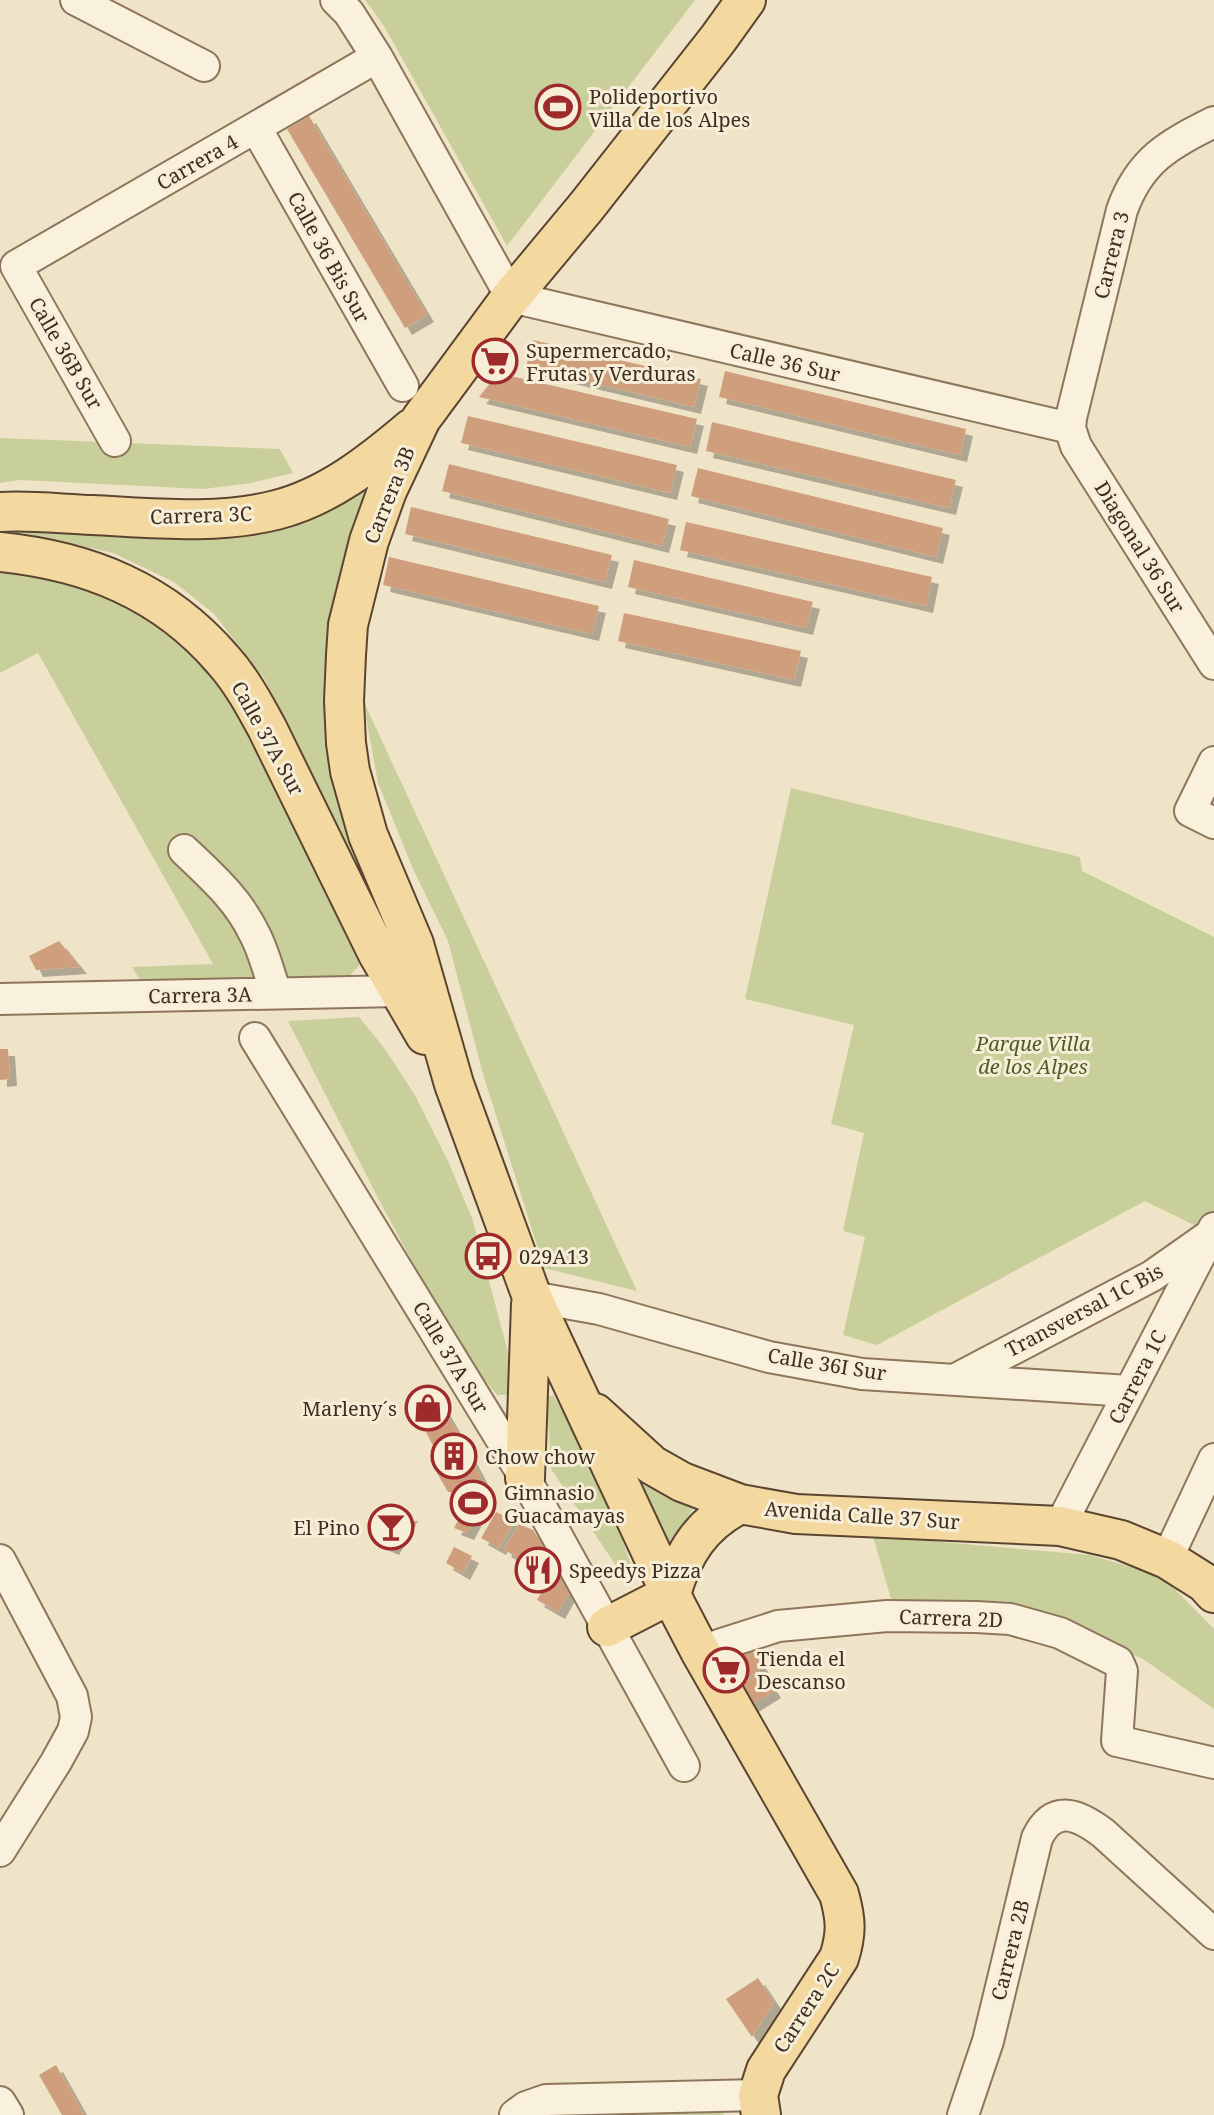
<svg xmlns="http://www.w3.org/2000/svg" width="1214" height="2115" font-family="'Noto Serif',serif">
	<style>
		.green { fill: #c9cf9b }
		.building { fill: #cf9f7d; filter: url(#shadow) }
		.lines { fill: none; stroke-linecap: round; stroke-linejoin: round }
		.minor-casing { stroke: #8d765c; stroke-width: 34 }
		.major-casing { stroke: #5b4430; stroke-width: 42 }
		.minor { stroke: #faf1dc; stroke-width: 30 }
		.major { stroke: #f3d9a0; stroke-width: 38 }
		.labels { text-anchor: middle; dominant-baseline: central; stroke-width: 6; stroke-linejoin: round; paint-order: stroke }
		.poi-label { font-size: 20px; fill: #3d2e20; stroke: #f7eed8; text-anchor: start }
		.street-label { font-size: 20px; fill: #3d2e20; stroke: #f7eed8 }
		.park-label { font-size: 20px; font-style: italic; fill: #4d5a26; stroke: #f7eed8 }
	</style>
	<defs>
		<filter id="shadow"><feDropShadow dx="7" dy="7" stdDeviation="0" flood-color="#0004"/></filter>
	</defs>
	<rect width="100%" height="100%" fill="#f0e4c8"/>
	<path class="green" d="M365,0H695L507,246L384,26Z
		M0,438L280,449L293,473L251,483L203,489L20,480L0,483Z
		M373,479L331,735L365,881L264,678L214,614L174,582L113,553L0,528L195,537Z
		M0,568L78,579L172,631L209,669L254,732L358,954L359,966L349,976L317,981L140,980L132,967L213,964L38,653L0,673Z
		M363,700L637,1291L544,1268L483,1074L448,941L414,871L378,783Z
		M791,788L1080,857L1082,871L1214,937V1229L1212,1234L1145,1201L877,1345L843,1335L865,1237L843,1231L864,1133L831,1124L854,1025L745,999Z
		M359,1017L385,1049L416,1097L448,1161L472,1218L511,1363L510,1395H497L459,1349L378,1198L288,1021Z
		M553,1395C585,1449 613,1509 632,1568L621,1573L551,1469L547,1398Z
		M625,1475L693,1509L678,1532L670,1550Z
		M873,1536L1090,1555L1162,1576L1214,1629V1709L1143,1659L1026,1610L891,1599Z
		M531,2112L723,2113L724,2115H529Z"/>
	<path class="building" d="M309,116L427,315L405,328L287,129Z
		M533,340L701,379L694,407L526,367Z
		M725,371L966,429L960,455L719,397Z
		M498,373L697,419L690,447L479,397Z
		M468,416L677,465L670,493L461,443Z
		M712,422L956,480L949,508L706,451Z
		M449,464L669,519L662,546L442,491Z
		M698,468L943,528L936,557L691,496Z
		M411,507L612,555L605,582L405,534Z
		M686,522L932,577L926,606L680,550Z
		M389,557L599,606L592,634L383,585Z
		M634,560L813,602L806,628L628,587Z
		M624,613L801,651L794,680L618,641Z
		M59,941L80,967L36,970L29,956Z
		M0,1049H8L10,1079L0,1080Z
		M436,1396L461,1439L490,1495L448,1492L437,1473L446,1470L412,1406Z
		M464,1509L479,1511L467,1533L454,1528Z
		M496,1512L515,1521L499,1548L481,1538Z
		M411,1514L392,1548L371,1539L385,1515Z
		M519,1524L533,1530L571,1589L558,1612L537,1600L544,1588L522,1576L529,1564L504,1550Z
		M454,1547L472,1556L463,1573L446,1563Z
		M751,1649L763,1668L733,1687L721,1668Z
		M762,1672L774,1691L745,1709L733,1689Z
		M758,1978L774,2002L752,2037L726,1999Z
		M56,2065L84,2115H62L39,2075Z"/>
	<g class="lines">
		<g class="minor-casing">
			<path id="minor" d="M76,0L204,66
				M336,0L349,13L377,57L511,297L1070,428
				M1214,122C1168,145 1140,160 1122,210L1071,418L1070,428L1076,446L1214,664
				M256,128L403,386
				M115,441L16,266L377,57
				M1214,762L1190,811L1214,823
				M184,850C210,875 238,899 254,933C264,951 269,974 276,993
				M0,999L399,991
				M255,1038L525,1478L684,1766
				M532,1297L599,1309L769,1357L862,1374L1129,1391
				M956,1379L1152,1276L1206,1238
				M1060,1526L1214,1228
				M1167,1559L1214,1459
				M0,1560L72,1696L76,1717L73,1731L56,1762L0,1851
				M700,1651L778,1626L887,1616L976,1617L1010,1619L1060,1633L1118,1662L1122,1671L1117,1741L1214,1763
				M0,2102L8,2115
				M515,2115L526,2107L546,2100L758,2095
				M963,2115L988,2041L1037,1838C1054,1803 1079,1815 1103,1833L1214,1934"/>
		</g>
		<g class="major-casing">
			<path id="major" d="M746,0L718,39L586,207L511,297L421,419L387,491L369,541L348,625L346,655L344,701L346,743L350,771L368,835L414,944L454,1084L532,1297L676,1605L700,1651L839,1894C846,1919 847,1933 839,1958L766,2070L758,2095L761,2115
				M0,512C30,510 62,514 92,515C153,518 217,525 276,510C328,497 372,462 412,428
				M0,552C88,561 164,591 223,660C241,680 254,704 267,728L378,954L425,1035
				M595,1413L652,1465L682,1482L740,1504L796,1514L1060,1526L1121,1540L1167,1559L1205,1583L1214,1593
				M525,1478L531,1304
				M607,1627L671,1594C683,1553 701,1524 740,1504"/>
		</g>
		<use href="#minor" class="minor"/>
		<use href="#major" class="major"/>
	</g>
	<defs>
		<g id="stadium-ring" transform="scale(2.3)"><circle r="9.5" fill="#f7eed8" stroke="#9e2a2b" stroke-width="1.5"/><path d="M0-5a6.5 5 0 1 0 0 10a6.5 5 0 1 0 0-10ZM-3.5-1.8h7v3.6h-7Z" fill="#9e2a2b"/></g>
		<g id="supermarket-ring" transform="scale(2.3)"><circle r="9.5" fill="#f7eed8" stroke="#9e2a2b" stroke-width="1.5"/><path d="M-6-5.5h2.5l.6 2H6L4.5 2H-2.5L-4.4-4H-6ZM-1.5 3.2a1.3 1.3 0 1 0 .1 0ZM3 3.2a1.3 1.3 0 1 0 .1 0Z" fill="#9e2a2b"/></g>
		<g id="bus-ring" transform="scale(2.3)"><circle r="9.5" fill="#f7eed8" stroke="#9e2a2b" stroke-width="1.5"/><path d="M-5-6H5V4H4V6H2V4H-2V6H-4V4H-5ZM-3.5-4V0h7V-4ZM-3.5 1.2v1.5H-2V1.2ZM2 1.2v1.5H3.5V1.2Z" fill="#9e2a2b"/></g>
		<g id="shop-ring" transform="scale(2.3)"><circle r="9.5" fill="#f7eed8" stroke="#9e2a2b" stroke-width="1.5"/><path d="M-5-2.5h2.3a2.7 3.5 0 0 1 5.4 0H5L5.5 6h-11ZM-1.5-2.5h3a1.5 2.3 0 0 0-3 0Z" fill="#9e2a2b"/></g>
		<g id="building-ring" transform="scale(2.3)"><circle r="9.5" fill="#f7eed8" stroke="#9e2a2b" stroke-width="1.5"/><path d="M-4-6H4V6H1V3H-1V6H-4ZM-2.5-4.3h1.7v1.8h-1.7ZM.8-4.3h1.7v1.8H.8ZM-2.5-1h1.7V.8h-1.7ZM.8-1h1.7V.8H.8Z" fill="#9e2a2b"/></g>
		<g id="bar-ring" transform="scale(2.3)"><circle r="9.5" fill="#f7eed8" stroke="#9e2a2b" stroke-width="1.5"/><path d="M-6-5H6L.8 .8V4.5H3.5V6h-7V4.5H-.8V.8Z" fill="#9e2a2b"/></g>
		<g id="restaurant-ring" transform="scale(2.3)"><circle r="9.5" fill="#f7eed8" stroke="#9e2a2b" stroke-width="1.5"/><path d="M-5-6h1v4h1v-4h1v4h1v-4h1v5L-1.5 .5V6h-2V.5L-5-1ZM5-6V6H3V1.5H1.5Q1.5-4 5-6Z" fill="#9e2a2b"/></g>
	</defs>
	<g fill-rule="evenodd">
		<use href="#stadium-ring" x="558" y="107"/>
		<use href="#supermarket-ring" x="495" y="361"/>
		<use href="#bus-ring" x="488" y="1256"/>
		<use href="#shop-ring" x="428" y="1408"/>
		<use href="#building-ring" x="454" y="1456"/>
		<use href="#stadium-ring" x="473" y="1503"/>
		<use href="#bar-ring" x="391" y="1527"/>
		<use href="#restaurant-ring" x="538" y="1570"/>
		<use href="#supermarket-ring" x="726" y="1670"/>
	</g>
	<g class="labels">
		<g class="poi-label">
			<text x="589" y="96">Polideportivo<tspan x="589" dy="23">Villa de los Alpes</tspan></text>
			<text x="526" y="350">Supermercado,<tspan x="526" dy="23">Frutas y Verduras</tspan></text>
			<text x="519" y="1256">029A13</text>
			<text x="397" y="1408" text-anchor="end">Marleny´s</text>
			<text x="485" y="1456">Chow chow</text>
			<text x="504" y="1492">Gimnasio<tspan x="504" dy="23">Guacamayas</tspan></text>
			<text x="360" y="1527" text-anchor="end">El Pino</text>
			<text x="569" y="1570">Speedys Pizza</text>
			<text x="757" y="1658">Tienda el<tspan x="757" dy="23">Descanso</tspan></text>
		</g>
		<g class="street-label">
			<text transform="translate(197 162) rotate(-30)">Carrera 4</text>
			<text transform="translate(1111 255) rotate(-76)">Carrera 3</text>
			<text transform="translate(329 257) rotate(61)">Calle 36 Bis Sur</text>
			<text transform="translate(66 353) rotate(60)">Calle 36B Sur</text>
			<text transform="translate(785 362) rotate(13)">Calle 36 Sur</text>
			<text transform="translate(389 495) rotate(-68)">Carrera 3B</text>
			<text transform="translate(201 515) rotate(-2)">Carrera 3C</text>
			<text transform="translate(1140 547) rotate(58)">Diagonal 36 Sur</text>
			<text transform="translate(268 738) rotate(61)">Calle 37A Sur</text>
			<text transform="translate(200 995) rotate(-1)">Carrera 3A</text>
			<text transform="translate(1084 1310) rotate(-28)">Transversal 1C Bis</text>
			<text transform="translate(451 1357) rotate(59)">Calle 37A Sur</text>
			<text transform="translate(827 1364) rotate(9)">Calle 36I Sur</text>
			<text transform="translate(1137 1377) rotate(-63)">Carrera 1C</text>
			<text transform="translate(862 1515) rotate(4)">Avenida Calle 37 Sur</text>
			<text transform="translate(951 1618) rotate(2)">Carrera 2D</text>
			<text transform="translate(1010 1950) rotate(-76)">Carrera 2B</text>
			<text transform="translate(806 2008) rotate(-57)">Carrera 2C</text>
		</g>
		<g class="park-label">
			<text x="1033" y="1043">Parque Villa<tspan x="1033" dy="23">de los Alpes</tspan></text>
		</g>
	</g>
</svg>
